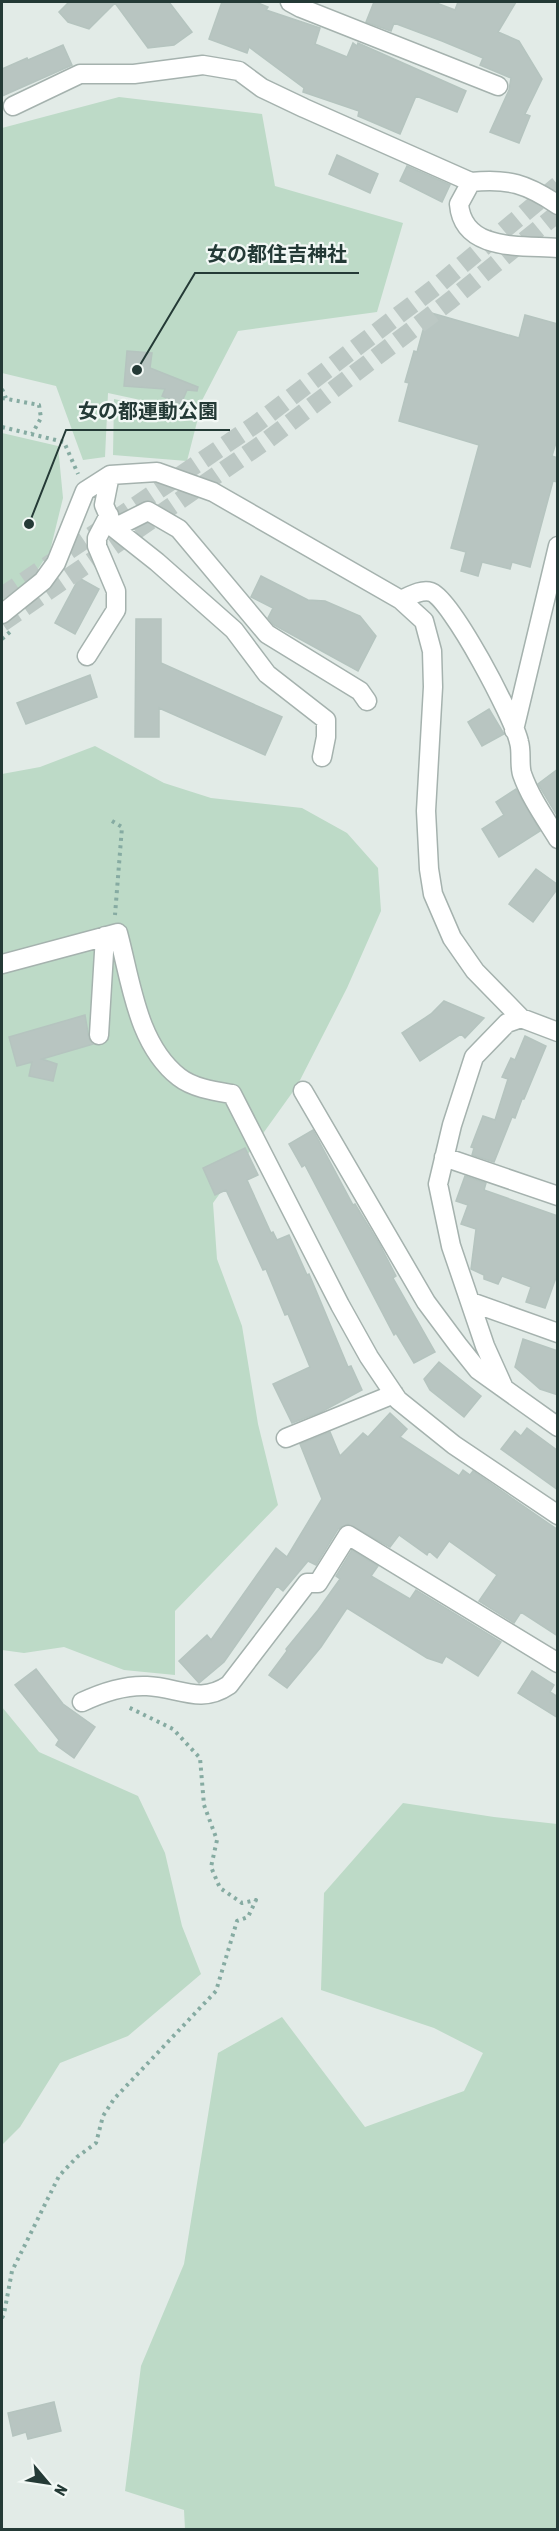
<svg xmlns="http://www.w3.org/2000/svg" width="559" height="2531" font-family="'Asap Condensed','Noto Sans JP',sans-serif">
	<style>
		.green { fill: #bddac7 }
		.building { fill: #b8c5c1; stroke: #b5c4bf; stroke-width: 1.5 }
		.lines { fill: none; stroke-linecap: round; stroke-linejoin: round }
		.highway-tunnel { stroke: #bcc8c4; stroke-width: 18; stroke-dasharray: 18 9; stroke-linecap: butt }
		.minor-casing { stroke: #a5b2ae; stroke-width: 21 }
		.path { stroke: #86aba2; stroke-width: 4; stroke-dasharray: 3 4.5; stroke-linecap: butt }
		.minor { stroke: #fff; stroke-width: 18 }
		.leader { fill: none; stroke: #243a36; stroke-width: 2 }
		.callout-dot { fill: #243a36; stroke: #f2f8f5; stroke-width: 2 }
		.callout-label { font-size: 20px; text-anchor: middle; font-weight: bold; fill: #243a36; stroke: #f2f8f5; stroke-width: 4.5; stroke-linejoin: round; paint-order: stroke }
	</style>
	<rect width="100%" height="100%" fill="#e2ebe7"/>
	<path class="green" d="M119,97L262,114L275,186L403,223L377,312L238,331L196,412L108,393L105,457L83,460L56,386L2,373V128Z
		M114,399L198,418L187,461L113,455Z
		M2,433L58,446L63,498L50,551L24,590L2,604Z
		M95,746L164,783L211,798L302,808L347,833L378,868L381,911L347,988L297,1086L213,1203L217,1259L242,1326L258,1424L278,1505L175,1611V1675L124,1670L64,1647L24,1653L2,1650V774L40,767Z
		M2,1707L39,1752L138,1796L165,1853L182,1926L201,1974L128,2036L60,2063L20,2127L2,2145Z
		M403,1803L494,1817L557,1824V2529H185L184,2510L125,2491L141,2366L184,2264L218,2053L282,2017L365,2127L464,2091L483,2053L434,2028L321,1990L324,1893Z"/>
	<path class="building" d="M69,2H169L192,32L174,45L148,48L115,3L89,29L68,22L59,12Z
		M222,2H256L268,7L266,10L320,28L315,44L347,57L353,43L357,46L358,43L466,91L457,112L416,96L400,134L358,116L359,111L303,92L304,88L249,47L247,53L209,39Z
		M374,2H434L455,10L458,2H516L498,32L519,41L542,79L525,114L530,116L519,143L490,132L509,90L511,78L480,65L483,58L442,41L394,23L391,31L366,22Z
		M63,45L72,65L2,96V69L27,58L28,60Z
		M337,155L378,174L370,193L329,174Z
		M407,166L450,185L442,202L400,181Z
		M428,312L519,338L525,315L558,324V436L552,456L558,458V482L553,481L530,567L512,562L510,569L482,562L478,576L461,571L466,552L451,548L479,445L399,421L409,383L405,382L414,351L417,352Z
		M127,351L152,353L150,368L198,387L197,391L187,390L181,404L162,396L165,389L124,386Z
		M261,576L308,600L325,601L360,616L376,636L358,671L274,625L268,618L273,608L251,597Z
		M79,578L99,589L75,634L55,623Z
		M136,619H161V663L282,717L265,755L159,708V737H135Z
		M90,675L97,697L26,724L17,703Z
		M489,709L504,734L482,746L468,722Z
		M558,769V817L538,784Z
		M516,789L540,831L499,857L482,829L504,815L496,802Z
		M536,869L558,885V888L533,922L509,904Z
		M444,1001L484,1018L465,1038L461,1034L420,1061L402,1033L431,1014Z
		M85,1015L89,1039L93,1044L42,1059L57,1064L53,1081L29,1076L32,1062L17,1066L9,1037Z
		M525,1036L546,1046L524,1099H522L515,1118L512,1117L494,1162L472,1155L474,1148L471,1147L483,1116L495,1120L508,1079L502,1077L511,1058L515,1060Z
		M313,1130L353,1205L355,1204L380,1245L396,1276L393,1278L435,1352L414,1363L396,1333L394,1335L305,1165L302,1167L289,1144Z
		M245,1148L258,1175L247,1180L271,1233L273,1232L277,1240L289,1235L307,1275L309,1274L348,1367L351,1366L362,1390L321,1412L292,1423L273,1384L310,1367L288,1314L285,1315L266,1269L263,1270L226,1190L215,1195L203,1168Z
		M465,1176L486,1183L484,1190L558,1216V1272L545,1308L526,1302L531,1287L502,1276L498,1284L484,1279V1275L471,1269L476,1229L461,1224L468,1205L456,1201Z
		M523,1339L558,1351V1395L540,1389L515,1367Z
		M439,1362L481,1396L464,1417L430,1390L424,1379Z
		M390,1413L407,1429L400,1437L459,1476L463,1470L470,1475L473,1471L558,1530V1636L521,1612L514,1623L479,1601L497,1575L449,1541L437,1558L429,1551L427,1555L399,1535L390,1547L348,1524L338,1529L316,1565L308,1561L283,1591L277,1586L224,1662L199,1683L179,1661L207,1635L211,1640L276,1548L287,1557L322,1499L300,1444L330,1432L340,1456L363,1433L368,1437Z
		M527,1428L558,1451V1490L501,1449L515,1431L521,1436Z
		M352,1550L378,1566L371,1576L410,1599L416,1590L501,1642L478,1676L446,1656L442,1663L427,1658L347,1608L321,1647L287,1688L269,1675L287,1651L286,1649L318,1610L340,1579L336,1576Z
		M36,1669L63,1704L95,1727L74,1758L56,1745L59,1740L15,1685Z
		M532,1671L554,1685L550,1692L558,1697V1718L518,1693Z
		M54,2402L61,2431L28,2439L26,2432L13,2436L8,2413Z"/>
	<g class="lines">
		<path class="highway-tunnel" d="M2,596L256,424L438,285L558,185
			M2,623L266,441L451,300L558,213"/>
		<g class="minor-casing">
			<path id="minor" d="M290,2L301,8L498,86
				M13,106L80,74H134L203,65L239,71L262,88L304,108L471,182
				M558,205C527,184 508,178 471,182L459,204C463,252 521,245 558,248
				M110,475L104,505L114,528L157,562L234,630L267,674L326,720V737L322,757
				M114,528L148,511L179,529L267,634L360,691L367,701
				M401,600C410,596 421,589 431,592C451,598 514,718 519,742C522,752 519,764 522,774C530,797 545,818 558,839
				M2,614L43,581L56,563L85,491L110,475L157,472L213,492L401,600L424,621L432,651L433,687L426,811L429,869L433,894L452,938L475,971L521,1018
				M87,656L116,610V591L97,546V538L109,515
				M514,730L558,546
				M2,964L118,933C131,981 137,1044 179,1077C193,1088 214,1091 232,1094L340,1305L369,1357L398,1400L454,1445L558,1515
				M99,1035L105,936
				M303,1091L426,1302L458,1345L478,1370L558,1427
				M444,1157L558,1196
				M471,1302L558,1333
				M503,1386L485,1346L451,1246L438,1184L452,1125L474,1057L507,1023L521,1018L558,1032
				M286,1438L394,1394
				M82,1702C101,1693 126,1685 147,1686C178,1687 200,1705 229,1685L307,1583H318L348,1535L558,1663"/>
		</g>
		<path class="path" d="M2,389L6,398
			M2,398L39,405L41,418L32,434
			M2,427L64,442L78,474
			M2,639L10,632
			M112,821L122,827L115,915
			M2,2318L4,2314L12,2271L59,2176L77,2157L96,2143L103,2116L114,2099L216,1991L237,1921L248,1917L256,1900L242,1903L220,1888L211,1867L217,1840L204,1805L200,1758L173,1729L128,1707"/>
		<use href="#minor" class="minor"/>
	</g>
	<path class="leader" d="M137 370L195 273H359M29 524L66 430H230"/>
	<g class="callout-dot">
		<circle cx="137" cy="370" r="6"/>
		<circle cx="29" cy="524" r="6"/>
	</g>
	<g class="callout-label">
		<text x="277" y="261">女の都住吉神社</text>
		<text x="148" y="418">女の都運動公園</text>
	</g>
	<rect width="559" height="2531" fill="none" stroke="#243a36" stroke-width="6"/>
	<g transform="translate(48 2483) rotate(119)" stroke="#f2f8f5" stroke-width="4.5" paint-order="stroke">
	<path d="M0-4.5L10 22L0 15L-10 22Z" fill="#243a36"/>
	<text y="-9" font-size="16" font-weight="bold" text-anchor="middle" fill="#243a36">N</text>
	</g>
</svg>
